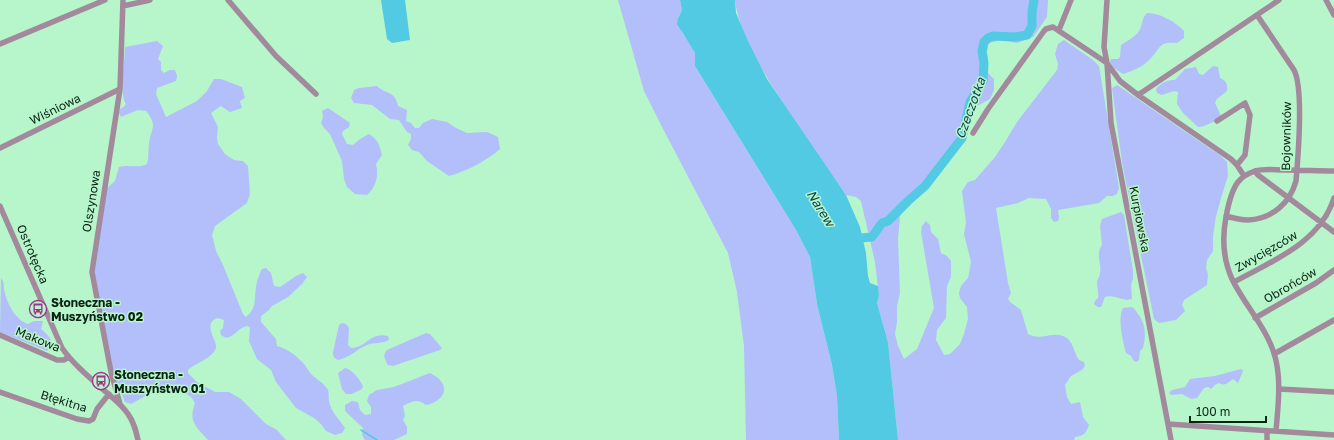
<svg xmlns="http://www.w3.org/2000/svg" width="1334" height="440" font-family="'Golos Text',sans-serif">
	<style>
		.green { fill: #b2bffb }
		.water { fill: #53cae4 }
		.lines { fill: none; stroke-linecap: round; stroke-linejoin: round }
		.stream { stroke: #53cae4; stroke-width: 1.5 }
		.river { stroke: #53cae4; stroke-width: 9 }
		.minor { stroke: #a28a9c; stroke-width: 5.5 }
		.labels { text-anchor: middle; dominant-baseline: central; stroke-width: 3; stroke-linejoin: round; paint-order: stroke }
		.street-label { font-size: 12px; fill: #0a2314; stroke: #b7f5cb }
		.poi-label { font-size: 12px; font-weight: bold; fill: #0a2314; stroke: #b7f5cb; text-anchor: start }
		.water-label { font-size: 13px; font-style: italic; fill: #0b424d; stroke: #b7f5cb }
	</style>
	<rect width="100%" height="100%" fill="#b7f5cb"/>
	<path class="green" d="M618,0H680L682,10L678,17L682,33L689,43L695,53V66L796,230L810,257L817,304L832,365L837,396L839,440H746L744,346L737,292L728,253L662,127L644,91Z
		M735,0H1048L1047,17L1033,37L1017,43L1001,40L989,43C985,52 989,63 988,73L994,79V90L990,99L977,106L971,112L963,142L935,176L930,185L906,207L900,216L898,239L900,293L897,306V322L895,334L898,346L904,359L917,349L934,308L921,232L922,226L926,221L930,225L931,232L938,239L941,253L947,256L951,261V277L947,286L946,318L937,330L936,340L944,355L950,354L960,344L964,334L968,319L967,307L960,298L959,293L961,286L968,278L971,262L964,234L966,223L962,191L968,182L975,180L995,157L1005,142L1017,122L1057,70L1058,64L1055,54L1058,44L1064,40L1093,60L1099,66L1119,188L1117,194L1113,196H1107L1099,203L1058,210L1059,218L1058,221L1054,222L1051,218V209L1046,199L1029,198L1018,203L996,208L1008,283L1011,293L1008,299L1010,302L1021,310L1028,334C1042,342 1054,329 1067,338C1074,344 1074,353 1079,360L1084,362L1085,366L1082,370L1071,376L1065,385L1067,397L1071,404L1080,402L1083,417L1089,425C1086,433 1084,436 1075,437L1074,440H898L888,342L877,303L879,296L875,262L861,201L856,197L846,195C828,170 811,144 794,119C772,86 740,40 735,0Z
		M1147,13C1160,13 1176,22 1184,31V38L1177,43C1157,41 1161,49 1149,60C1142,67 1133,71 1123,74L1114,68L1110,62L1111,59H1118L1120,57L1121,45C1127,41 1135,37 1139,31C1143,25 1141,19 1147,13Z
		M157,41L163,46L158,59L161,62V70L164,73L170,70H175L177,76L176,81L157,88L156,94L166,117L197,101L207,91L214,79H221L242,87L245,98L240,101L242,108L230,112L221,106L211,113L218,127L217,137L218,144L225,154L234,160L243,161L248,166L250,194L247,203L215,226L212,235L216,251L223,265L243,314L246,317C257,308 254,300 256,287C257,280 259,275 262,269L266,268L271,273L274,286L280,287L296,276L303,273L307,277L302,284L288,297L272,306L269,310L261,316V322L276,339L277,346C288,349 297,356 305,365C307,368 309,372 312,375C316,379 322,382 326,387C330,391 328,396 329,401C331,412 339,419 345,428L342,433L335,435L326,431L321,424L314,418L296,408L276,382L271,370L257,359L249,341L250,328L248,326C238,327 236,336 226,338L221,335L220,331L223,328L224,320L218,318C201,323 218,341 216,348C212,359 195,363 188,370V373L197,382L215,392H229L241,399L266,424L277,430L286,440H208C196,426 188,422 195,403L192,398L187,394L166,388L149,394L131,404L125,402L112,371L94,278L107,188L115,181L119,167C131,164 136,169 147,164C149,157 148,151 149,144C150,129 159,127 146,111L138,110L121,117L119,113L120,109L124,107L126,104C119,94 125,60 125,47Z
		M1213,66L1218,67L1220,78C1226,80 1228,85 1227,91L1217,99L1215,103L1221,116L1219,120C1211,122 1205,127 1198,127L1183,113L1177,104L1178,92L1174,91L1162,95L1157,93L1156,89C1162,82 1167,80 1175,80L1185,69L1196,67L1199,74L1203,75Z
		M1117,85L1221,156L1227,162L1228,176L1222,195L1216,216L1213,236V251L1207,260L1206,268L1208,275L1207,285L1184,300L1182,305L1185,311L1176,320L1159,323L1154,319L1122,162L1112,88Z
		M377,86C386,95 395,90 398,106L407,110L406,121L411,123L415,128H419L423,123L432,119L447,122L456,128L467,133L487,132L498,137L500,149C486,161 467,171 449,176L427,161L419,152L412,150L408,145L411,139V134L407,132L399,120L390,119L372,105L354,103L351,98L354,90L359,88Z
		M328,108L350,123L349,127L343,131L342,134L347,144L353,145L360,139L369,134C379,140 379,145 382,155L376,164C379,176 376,187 367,195L355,194L347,187L344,179L342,161L330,134L324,128L321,123L323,117L322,111Z
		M1121,212L1124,215L1133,271V279L1131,285L1132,299C1122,302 1115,294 1105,297L1101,307H1098L1094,304L1095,301L1098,298C1099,293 1097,288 1097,282C1097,279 1100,277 1100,273C1102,264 1095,254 1102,245L1100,226L1102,219Z
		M1,278C5,283 3,287 5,293C7,304 17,321 28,324L34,321H43L41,329C50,337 55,340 47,351L0,332Z
		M1131,307C1135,308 1135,310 1138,314C1146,324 1146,336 1143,348L1140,351L1139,360L1136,362L1133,360L1131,356L1126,353C1123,342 1117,318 1123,308Z
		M342,323L346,324L349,328L348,345L351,348C367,348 369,332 388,336L389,340C382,344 374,342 367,345C357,349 351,357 338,360C334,358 333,357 333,352L339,325Z
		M426,333L430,334L442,348L440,350L393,366L388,365C385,360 382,355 387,350Z
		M345,368C353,370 359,379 363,386L362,389L352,394H346L342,389L338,373Z
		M1241,369L1243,371L1238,383L1233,379C1228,382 1226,387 1219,383L1215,385L1211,389L1208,387L1204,388L1197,398L1191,399L1182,394L1171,395L1169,393L1172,390L1185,387L1190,379L1215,376Z
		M430,373C433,375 438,377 440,380C451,392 438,403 426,405C418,398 412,401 403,406L405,416L403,420L407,427V434L394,440H365L362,435L363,428L345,411V405L352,401L358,402L360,410L365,415L371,414V407L367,401L369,395L377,390L394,387Z"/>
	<path class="water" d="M381,0H405L410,40L392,43L387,39Z
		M680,0H735L736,13L748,41L767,79L846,195L860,227L866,253L868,276L870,283L878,286L879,296L877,303L888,342L898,440H839L837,396L832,365L817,304L810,257L796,230L695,66V53L677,24L678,18L682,10Z"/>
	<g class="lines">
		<path class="stream" d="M361,430L377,440"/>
		<path class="river" d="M850,239L872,237L882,223L888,221L908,201L925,186L962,138L970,102L983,81L984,63L982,51L984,42L988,38L993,36L1015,37L1027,35L1032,26V12L1034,0"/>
		<path class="minor" d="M228,0L276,56L316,94
			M1107,0L1104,47L1107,63L1111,123L1171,440
			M1326,0L1334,15
			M123,6L150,0
			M1059,30L1071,0
			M0,44L105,0
			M1138,95L1279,0
			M1217,121L1245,103L1250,115L1245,155L1237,165
			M973,133L988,109L1044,31L1046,29L1053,27L1107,63L1120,81L1138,95L1231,159L1237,165L1244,176
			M0,148L120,89
			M1255,171L1258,175L1334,232
			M0,206L62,348C74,365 90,378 106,392C114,399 122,405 128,414C134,422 136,431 138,440
			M1226,216C1233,218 1241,220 1248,220C1272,219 1290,203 1296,181C1298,158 1304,89 1294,70L1257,15
			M1234,282C1272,261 1320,243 1334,198
			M1255,318L1316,283L1334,270
			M0,335L57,360H64L68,357
			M1274,354L1334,320
			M1279,389L1334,392
			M0,392L77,419L89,421L93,419L97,409L109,394
			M120,404L111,372L92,272L120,89L123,0
			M1168,424L1334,435
			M1276,431C1278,406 1282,378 1274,353C1265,326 1244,304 1232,279C1223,259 1222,238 1226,217C1228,206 1231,191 1238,182C1242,177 1249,173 1255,171C1265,168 1275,170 1285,170C1302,170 1318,171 1334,171
			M1267,440V431"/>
	</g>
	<defs>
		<g id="bus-ring" transform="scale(0.9)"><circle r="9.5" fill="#b7f5cb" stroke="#a1318f" stroke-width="1.5"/><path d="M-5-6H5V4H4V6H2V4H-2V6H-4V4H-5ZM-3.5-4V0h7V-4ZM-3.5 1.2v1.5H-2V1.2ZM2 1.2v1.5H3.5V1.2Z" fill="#a1318f"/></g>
	</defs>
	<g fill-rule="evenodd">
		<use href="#bus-ring" x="38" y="309"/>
		<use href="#bus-ring" x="101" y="381"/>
	</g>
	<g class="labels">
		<g class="street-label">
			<text transform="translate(55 109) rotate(-26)">Wiśniowa</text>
			<text transform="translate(1286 136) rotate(-89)">Bojowników</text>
			<text transform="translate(91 201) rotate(-81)">Olszynowa</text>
			<text transform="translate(1140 219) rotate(79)">Kurpiowska</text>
			<text transform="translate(1266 251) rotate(-30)">Zwycięzców</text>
			<text transform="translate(33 254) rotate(67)">Ostrołęcka</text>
			<text transform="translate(1290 285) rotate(-30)">Obrońców</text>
			<text transform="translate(38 339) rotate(22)">Makowa</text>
			<text transform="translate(64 401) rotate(17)">Błękitna</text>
		</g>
		<g class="poi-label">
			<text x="51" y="302">Słoneczna -<tspan x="51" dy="14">Muszyństwo 02</tspan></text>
			<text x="114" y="374">Słoneczna -<tspan x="114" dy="14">Muszyństwo 01</tspan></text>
		</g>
		<g class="water-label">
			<text transform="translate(970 108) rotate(-70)">Czeczotka</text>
			<text transform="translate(821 208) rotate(58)">Narew</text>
		</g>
	</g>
	<path d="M1190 416v6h76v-6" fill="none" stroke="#0a2314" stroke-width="2"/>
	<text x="1196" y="416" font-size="12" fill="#0a2314" stroke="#b7f5cb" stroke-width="3" paint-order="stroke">100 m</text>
</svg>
